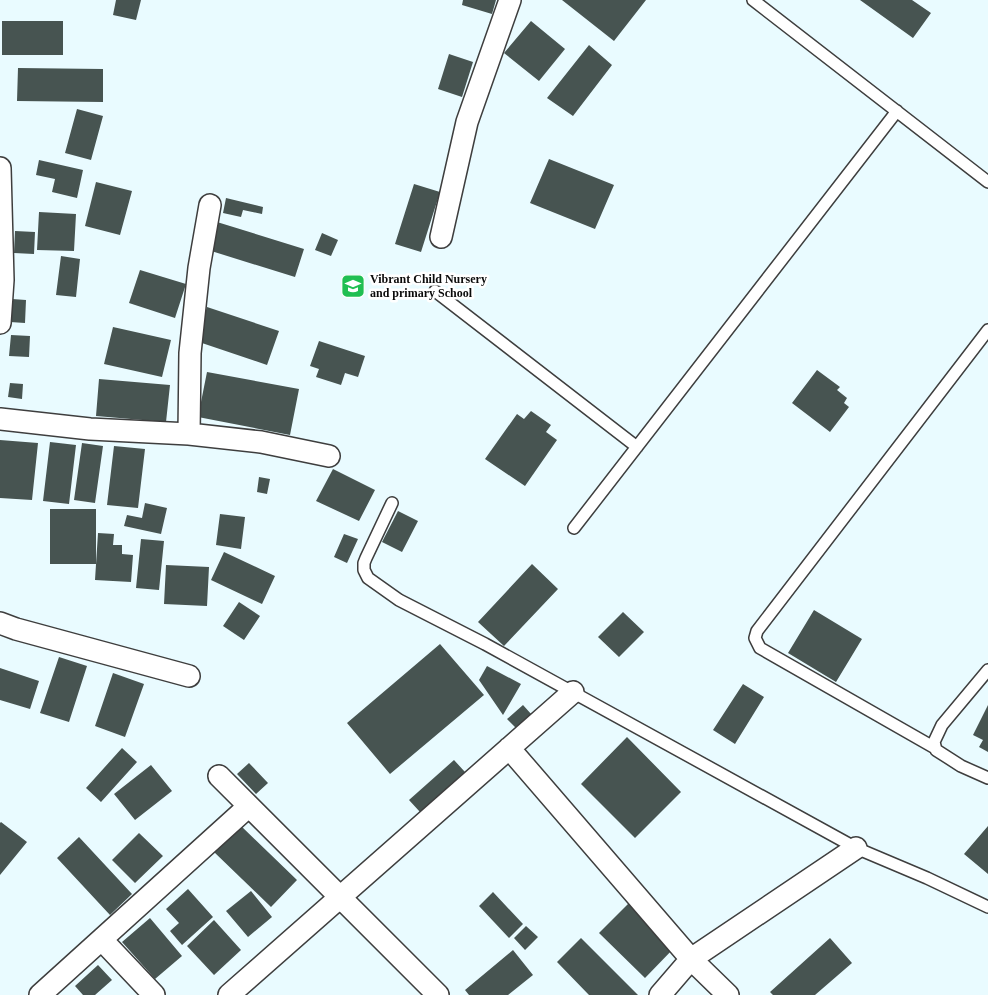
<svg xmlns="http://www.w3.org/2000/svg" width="988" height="995" font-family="Georgia,serif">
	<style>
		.building { fill: #475451 }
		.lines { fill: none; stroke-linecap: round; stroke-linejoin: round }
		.lane-casing { stroke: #3e3e3e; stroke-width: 14 }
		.street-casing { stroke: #3e3e3e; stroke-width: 24 }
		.lane { stroke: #fff; stroke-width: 11 }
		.street { stroke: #fff; stroke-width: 21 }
		.labels { text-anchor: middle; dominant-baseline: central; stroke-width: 5; stroke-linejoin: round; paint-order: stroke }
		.poi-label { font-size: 12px; font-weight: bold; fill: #0b0b0b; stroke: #fff; text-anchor: start }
	</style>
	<rect width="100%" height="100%" fill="#e9fbff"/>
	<path class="building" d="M116,0H141L136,20L113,15Z
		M463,0H496L492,14L462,5Z
		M562,0H646L614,41Z
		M860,0H912L931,13L913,38Z
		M2,21H63V55H2Z
		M531,21L565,49L539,81L504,53Z
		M589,45L612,65L573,116L547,98Z
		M449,54L473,62L462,97L438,89Z
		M18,68L103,69V102L17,101Z
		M77,109L103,116L91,160L65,153Z
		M549,159L614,185L595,229L530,203Z
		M39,160L83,170L77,198L52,192L55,179L36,175Z
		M96,182L132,191L120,235L85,226Z
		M414,184L440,192L421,252L395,244Z
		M226,198L263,207L262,214L243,210L241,217L223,213Z
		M39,212L76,214L74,251L37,250Z
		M217,222L304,249L295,277L208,250Z
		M15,231L35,232L34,254L14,253Z
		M322,233L338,240L331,256L315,250Z
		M61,256L80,259L76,297L56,295Z
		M140,270L186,284L175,318L129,303Z
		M12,299L26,300L25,323L10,322Z
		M207,307L279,331L267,365L196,341Z
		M113,327L171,340L162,377L104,364Z
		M11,335L30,336L29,357L9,356Z
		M319,341L365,356L358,377L345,373L341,385L316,377L319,369L310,366Z
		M817,370L840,387L837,390L847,398L844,403L849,407L830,432L792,403Z
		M207,372L299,389L290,435L198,417Z
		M99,379L170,385L166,422L96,416Z
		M10,383L23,384L22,399L8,397Z
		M531,411L551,425L546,432L557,440L525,486L485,459L517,414L524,419Z
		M0,440L38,443L32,500L0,498Z
		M50,442L76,445L69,504L43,501Z
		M82,443L103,446L95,503L74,500Z
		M114,446L145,449L138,508L107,505Z
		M333,469L375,490L359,521L316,501Z
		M259,477L270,479L267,494L257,492Z
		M145,503L167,508L161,534L124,526L127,515L142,518Z
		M50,509H96V564H50Z
		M398,511L418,521L402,552L382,542Z
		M220,514L245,517L241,549L216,545Z
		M98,533L114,534L113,545H122V554L133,555L131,582L95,580Z
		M344,534L358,539L347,563L334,557Z
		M141,539L164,541L159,590L136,588Z
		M224,552L275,576L262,604L211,580Z
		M532,564L558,589L504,646L478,622Z
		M166,565L209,567L207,606L164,604Z
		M239,602L260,616L244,640L223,626Z
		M814,610L862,639L836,682L788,653Z
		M623,612L644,632L619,657L598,637Z
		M440,644L484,695L390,774L347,723Z
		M59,657L87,666L69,722L40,713Z
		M487,666L521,684L503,715L479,680Z
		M0,668L39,681L30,709L0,700Z
		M113,673L144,684L125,737L95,726Z
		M743,684L764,697L735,744L713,730Z
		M523,705L532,715L517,729L507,719Z
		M988,705V752L979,747L983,740L973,735Z
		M627,737L681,792L635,838L581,784Z
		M122,748L137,762L101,802L86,788Z
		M454,760L465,772L420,812L409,800Z
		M249,763L268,783L256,794L237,774Z
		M151,765L172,791L135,820L114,794Z
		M1,822L27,842L0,875V823Z
		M240,825L297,880L271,907L214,852Z
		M988,826V874L964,854Z
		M139,833L163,856L135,883L112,860Z
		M79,837L132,894L110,915L57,858Z
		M188,889L213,917L182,945L170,931L179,923L166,909Z
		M251,891L272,917L248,937L226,911Z
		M493,892L523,924L509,938L479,906Z
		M630,902L676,946L645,978L599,933Z
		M150,918L182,956L155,979L122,942Z
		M214,920L241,950L214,975L187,946Z
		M526,926L538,937L525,950L514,938Z
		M581,938L638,995H589L557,962Z
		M830,938L852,963L815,995H773L770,992Z
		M513,950L533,975L508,995H469L465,990Z
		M98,965L112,980L95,995H83L75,986Z"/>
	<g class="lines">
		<g class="lane-casing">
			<path id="lane" d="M753,0L988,182
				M435,291L637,447
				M392,503L366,558L364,563V570L368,578L399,600L485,644L856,848L927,878L988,907
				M574,528L897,111
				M988,670L942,725L934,742L936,750L961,766L988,778
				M935,748L760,648L755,638L757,631L988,330"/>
		</g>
		<g class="street-casing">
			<path id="street" d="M0,168L3,280L0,323
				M441,237L467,122L510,0
				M0,419L90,429L189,434L261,442L329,456
				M189,434L190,353L199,268L210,205
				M0,623L16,629L189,676
				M509,748L691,959L660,995
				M219,776L438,995
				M102,940L154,995
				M40,995L249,806
				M229,995L573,692
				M728,995L691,959L856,848"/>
		</g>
		<use href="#lane" class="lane"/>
		<use href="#street" class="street"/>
	</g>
	<defs>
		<g id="school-square" transform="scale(1.25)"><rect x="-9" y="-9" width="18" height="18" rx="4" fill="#20bf52" stroke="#fff"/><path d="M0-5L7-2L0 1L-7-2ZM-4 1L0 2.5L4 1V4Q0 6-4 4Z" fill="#fff"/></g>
	</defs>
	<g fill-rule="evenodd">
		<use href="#school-square" x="353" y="286"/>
	</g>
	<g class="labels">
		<g class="poi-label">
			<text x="370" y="279">Vibrant Child Nursery<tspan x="370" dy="14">and primary School</tspan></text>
		</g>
	</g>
</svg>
